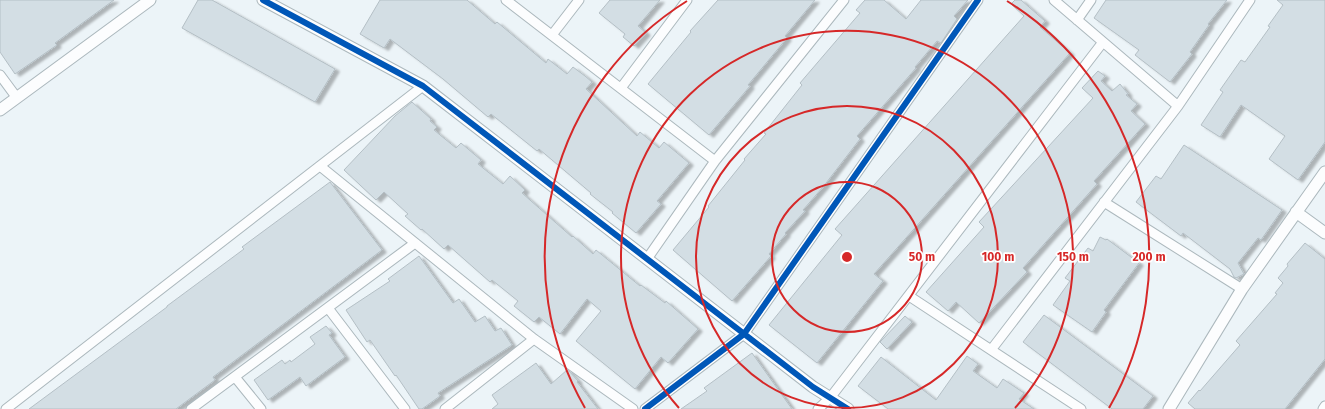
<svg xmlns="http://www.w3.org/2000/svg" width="1325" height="409" font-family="'Fira Sans',sans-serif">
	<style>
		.building { fill: #d3dee4; stroke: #b4bfc5; filter: url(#shadow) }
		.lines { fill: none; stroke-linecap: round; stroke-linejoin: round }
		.minor-casing { stroke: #acb8bd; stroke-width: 11 }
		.tertiary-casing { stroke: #acb8bd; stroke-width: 13 }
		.minor { stroke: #fcfdfe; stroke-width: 9 }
		.tertiary { stroke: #fcfdfe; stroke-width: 11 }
		.cycleway-casing { stroke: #fff; stroke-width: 8 }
		.cycleway { stroke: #0057b8; stroke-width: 6 }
		.ring { fill: none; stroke: #d62828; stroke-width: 2 }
		.centre { fill: #d62828; stroke: #fff; stroke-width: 2 }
		.ring-label { font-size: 12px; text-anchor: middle; font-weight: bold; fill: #d62828; stroke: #fff; stroke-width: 3.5; stroke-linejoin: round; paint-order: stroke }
	</style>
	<defs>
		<filter id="shadow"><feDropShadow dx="4.5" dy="2.5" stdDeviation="1" flood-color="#0004"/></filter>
	</defs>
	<rect width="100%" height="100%" fill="#ecf4f8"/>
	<path class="building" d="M0,0H114L55,43L57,45L15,74L0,52Z
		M198,0H212L335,69L315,102L182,28Z
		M380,0H467L495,24L497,22L546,63L548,59L567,74L573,67L585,76L592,82L586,89L637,136L640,132L659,148L664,142L689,163L657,201L661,204L636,233L612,213L613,212L590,194L591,193L539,149L537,151L491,114L488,117L443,79L390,39L384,48L360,34Z
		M610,0H660L638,26L646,33L634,46L623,37L625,34L599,13Z
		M718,0H815L785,36L787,38L748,85L750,86L709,135L648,84L691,32L690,31Z
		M865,0H884L906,19L921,0H968L954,16L957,19L941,43L937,41L915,67L916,68L857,136L860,139L823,187L803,210L805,211L785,233L786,234L769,254L771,256L732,301L673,250L709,207L708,206L745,160L744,159L766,134L764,133L802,85L800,83L860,13L856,10Z
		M1015,0H1021L1045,21L1040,27L1070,53L874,274L883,281L817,363L769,325L842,235L835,229L1024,16L1011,4Z
		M1106,0H1227L1208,24L1209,25L1190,52L1192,54L1170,82L1135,55L1139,50L1094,18Z
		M1277,0H1325V142L1298,180L1269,159L1285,136L1241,105L1220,137L1201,125L1223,92L1220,90L1241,60L1245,62L1270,27L1268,26L1283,5Z
		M1098,71L1105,76L1101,81L1112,91L1120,84L1128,94L1126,95L1137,104L1131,111L1145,124L1094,181L1097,184L1023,268L1027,272L979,323L956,302L948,311L926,292L984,227L979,222L1093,98L1082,88Z
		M412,102L431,119L430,121L437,127L434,130L456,148L461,143L481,160L478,164L503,184L510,176L525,190L522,193L572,237L573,236L593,254L596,250L640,286L641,285L665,303L666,301L698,329L668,363L661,357L635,389L576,341L601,311L587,299L560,334L539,317L534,322L514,306L518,301L492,280L490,282L448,245L444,249L422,229L421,230L405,216L408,214L384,192L376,200L344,170L395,116Z
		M1184,145L1282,210L1261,240L1258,238L1238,263L1244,274L1236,278L1234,277L1230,269L1183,233L1181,236L1136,202L1156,176L1161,179Z
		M330,182L382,250L213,377L215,380L176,409H29L167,307V306L244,249L242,247Z
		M1100,237L1106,240L1107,239L1139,263L1104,310L1106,312L1092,332L1053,305L1070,281L1065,278L1088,248L1093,251Z
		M1305,243L1325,259V359L1285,409H1195L1188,403L1199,390L1200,391L1240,345L1236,341L1277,294L1275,293L1283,283L1278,278L1288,266L1287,264Z
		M419,256L453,303L459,299L475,322L485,316L495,331L501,328L512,345L438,393L440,396L422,409H419L396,375L395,376L370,340L367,342L346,310L390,281L388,279Z
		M1044,315L1153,396L1143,409H1112L1023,342Z
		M905,316L912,322L887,349L880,342Z
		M326,326L332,333L329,335L345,357L306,386L300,377L268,400L254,380L282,360L285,364L290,360L291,362L315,344L310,337Z
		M752,353L792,409H681L707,391L704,388Z
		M967,356L978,364L973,371L997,388L1003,379L1024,393L1019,399L1034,409H888L858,386L881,357L936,400Z
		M536,363L551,384L567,370L569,371L578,381L577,382L598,409H492L498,404L492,395Z"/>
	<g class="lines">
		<g class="minor-casing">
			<path id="minor" d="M506,0L715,161
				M1054,0L1178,106
				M1077,20L1091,0
				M552,35L579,0
				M0,75L17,98
				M621,88L687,0
				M320,166L534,339L633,409
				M1104,202L1242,289
				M647,259L715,161L844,0
				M909,296L1081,409
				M328,308L405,409
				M991,350L1178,106L1250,0
				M235,377L261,409
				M6,409L423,86
				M191,409L415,243
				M445,409L534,339
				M645,409L744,334L978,0
				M818,409L830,398L1103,42
				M1323,409L1325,406"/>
		</g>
		<g class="tertiary-casing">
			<path id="tertiary" d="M263,0L423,86L813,387L848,409
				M0,110L150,0
				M1296,212L1325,233
				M1169,409L1242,289L1325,172"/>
		</g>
		<use href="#minor" class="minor"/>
		<use href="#tertiary" class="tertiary"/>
		<g class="cycleway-casing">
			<path id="cycleway" d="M263,0L423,86L813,387L848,409
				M645,409L744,334L978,0"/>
		</g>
		<use href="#cycleway" class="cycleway"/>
	</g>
	<g class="ring">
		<circle cx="847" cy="257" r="75"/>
		<circle cx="847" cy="257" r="151"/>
		<path d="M679 408A226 226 0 1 1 1015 408"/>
		<path d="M585 408A302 302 0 0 1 687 1M1007 1A302 302 0 0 1 1109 408"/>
	</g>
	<circle cx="847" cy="257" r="6" class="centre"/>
	<g class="ring-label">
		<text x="922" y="261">50 m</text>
		<text x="998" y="261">100 m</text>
		<text x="1073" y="261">150 m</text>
		<text x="1149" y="261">200 m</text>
	</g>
</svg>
